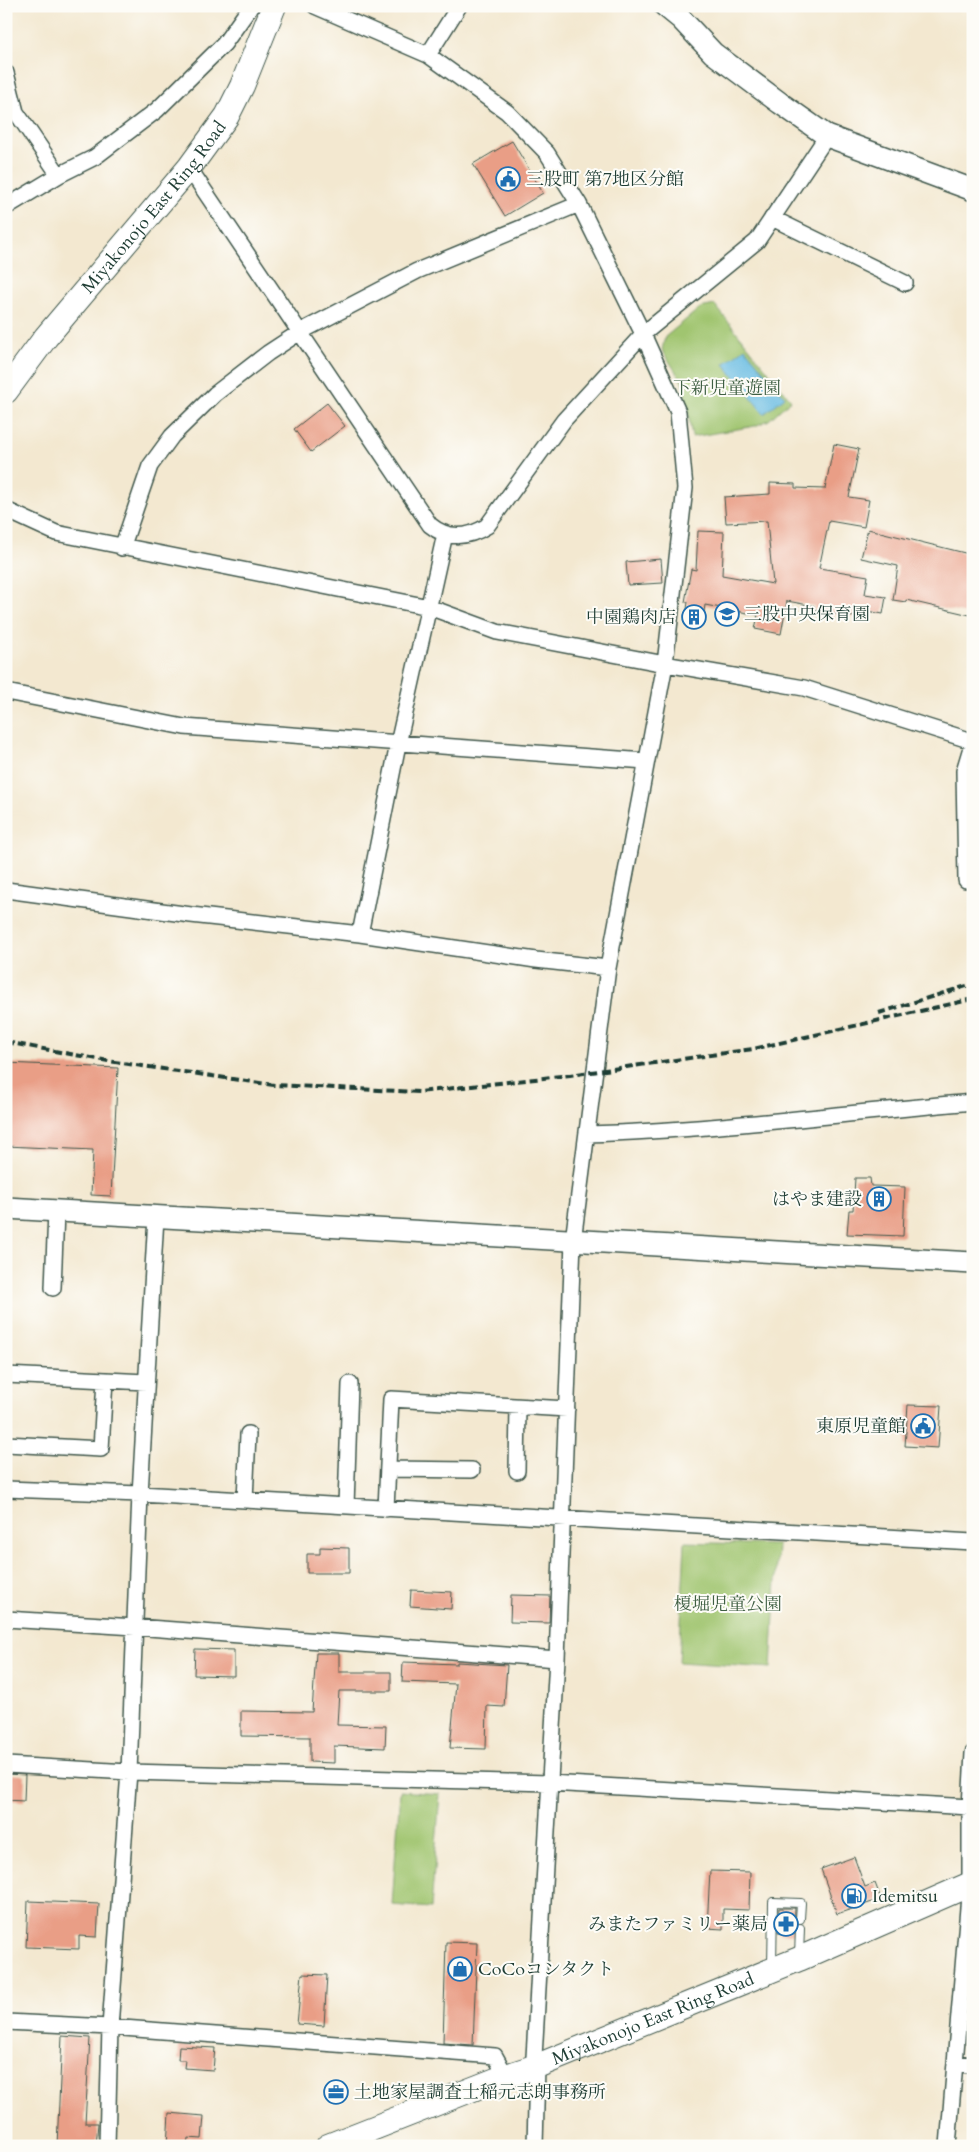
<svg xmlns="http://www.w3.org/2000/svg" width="979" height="2152" font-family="Cardo,'Noto Serif JP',serif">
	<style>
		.green { fill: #a0c56f; stroke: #608152 }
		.water { fill: #66bbe2; stroke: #427c8b }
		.building { fill: #e99e86 }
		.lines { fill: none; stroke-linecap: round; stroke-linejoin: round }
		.lane-casing { stroke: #3f574b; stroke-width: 10 }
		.street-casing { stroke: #3f574b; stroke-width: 18 }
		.secondary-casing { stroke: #3f574b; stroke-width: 24 }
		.primary-casing { stroke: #3f574b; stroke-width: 26 }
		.lane { stroke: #fff; stroke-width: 8 }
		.street { stroke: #fff; stroke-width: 15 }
		.secondary { stroke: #fff; stroke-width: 21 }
		.primary { stroke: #fff; stroke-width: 24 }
		.rail { stroke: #1f3d34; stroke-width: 4; stroke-dasharray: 8 4; stroke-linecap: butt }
		.labels { text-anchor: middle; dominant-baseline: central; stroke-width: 4; stroke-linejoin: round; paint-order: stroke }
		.poi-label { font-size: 18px; fill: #1f3d34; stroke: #fdfcf7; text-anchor: start }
		.street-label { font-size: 18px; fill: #1f3d34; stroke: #fdfcf7 }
		.park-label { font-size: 18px; fill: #3f5f43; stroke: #fdfcf7 }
	</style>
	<rect width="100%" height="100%" fill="#fdfcf7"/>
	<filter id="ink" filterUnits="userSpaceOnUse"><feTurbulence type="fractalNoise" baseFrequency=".02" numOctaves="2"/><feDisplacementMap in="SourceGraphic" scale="10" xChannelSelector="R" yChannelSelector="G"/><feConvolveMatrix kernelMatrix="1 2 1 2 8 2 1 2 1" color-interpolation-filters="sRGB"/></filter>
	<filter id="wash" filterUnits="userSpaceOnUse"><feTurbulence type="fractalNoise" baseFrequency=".0096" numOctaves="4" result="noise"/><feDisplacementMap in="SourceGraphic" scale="20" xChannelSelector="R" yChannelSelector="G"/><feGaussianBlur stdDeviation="1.12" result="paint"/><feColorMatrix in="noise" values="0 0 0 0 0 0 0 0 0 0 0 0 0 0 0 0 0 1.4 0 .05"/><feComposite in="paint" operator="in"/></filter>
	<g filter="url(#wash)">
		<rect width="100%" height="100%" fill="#f3e8d0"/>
		<path class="green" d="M715,305L791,400L769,420L755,426L692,437L683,383L662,350L665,337L700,308Z
			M685,1542L778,1545L771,1668L679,1662Z
			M400,1791L440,1794L431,1908L392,1905Z"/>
		<path class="water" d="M745,348L785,397L764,414L724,364Z"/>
		<g id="blocks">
			<path class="building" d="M512,141L543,193L505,216L473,164Z
				M327,403L345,426L311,452L294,429Z
				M834,444L859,449L849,497L869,500L864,527L829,521L819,568L868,576L865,594L886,597L883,614L862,610L860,618L814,610V606L787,601L781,634L755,629L758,615L705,605L702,626L685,624L688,602H685L691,569L696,570L698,531L724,532L722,575L773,584L767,521L726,523L724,497L770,494V483L795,484V488L825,489Z
				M868,529L973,555V605L970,615L906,600V602L893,600L898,566L861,558Z
				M661,559L663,583L628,585L626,562Z
				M6,1063L118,1068L111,1196L91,1195L93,1150L6,1146Z
				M855,1178H870L871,1186L905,1187L903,1236L847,1234L849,1210H853Z
				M908,1405L941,1406L938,1448L905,1446Z
				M320,1547L349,1548V1573H307V1554H320Z
				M411,1590L452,1592L451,1609L410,1606Z
				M511,1595L550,1596L549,1623L510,1622Z
				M195,1649L234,1650V1676L194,1675Z
				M316,1653H339V1672H391V1691H339L337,1725L386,1726L385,1748L334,1746V1763L310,1762V1737L241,1736V1711L312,1712Z
				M403,1662L457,1664V1662L507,1665L504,1707L487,1706L486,1749L450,1748L456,1684L402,1682Z
				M6,1774L25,1775L24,1801L6,1800Z
				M854,1857L865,1887L875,1883L881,1899L837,1914L821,1869Z
				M710,1871L750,1872L749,1910L723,1909V1929L707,1928Z
				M28,1901L99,1904L97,1937L79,1936V1949L26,1947Z
				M779,1908H795L794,1934L778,1933Z
				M446,1942L477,1943L473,2045L443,2043Z
				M302,1974L327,1975L324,2026L297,2024Z
				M62,2036L90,2038L85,2123H98L96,2146H57Z
				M179,2046L215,2048L213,2070L184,2068L185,2060H178Z
				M169,2113L204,2116L202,2139L188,2138L187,2146H167Z"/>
		</g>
	</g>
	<g filter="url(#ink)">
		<use href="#blocks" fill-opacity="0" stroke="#3f574b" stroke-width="1"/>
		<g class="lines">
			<g class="lane-casing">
				<path id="lane" d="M799,1956L800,1928
					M772,1967L773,1902L801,1903L800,1919"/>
			</g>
			<g class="street-casing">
				<path id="street" d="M315,6L428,55L507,112L547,153L579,204L643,334L678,412L685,488L665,664L608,968L573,1241L557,1659L534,2057L537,2066L535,2146
					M428,55L459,6
					M6,73L16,112L59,175
					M189,168L430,525C448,540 468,538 487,526L564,420L643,334L757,241L827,136
					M6,207L59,175L95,157L157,110L224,44L251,6
					M772,218L905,283
					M6,510L56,533L429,607L497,632L665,664L804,688L972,741L973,739
					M122,548L150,466L172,436L215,394L268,353L300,332L417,271L579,204
					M6,692L184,727L646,761
					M966,880L964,771L973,741
					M6,890L191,915L360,934L536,960L608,968
					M360,934L398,744L445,534
					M587,1134C716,1130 844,1113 973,1102
					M53,1288L56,1212
					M6,1375L146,1382
					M6,1444L101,1449L105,1380
					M388,1469L472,1470
					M517,1471L518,1407
					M6,1489L140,1494L973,1542
					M245,1500L248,1434
					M346,1506L350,1384
					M386,1509L391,1399L567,1409
					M6,1619L135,1627L557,1659
					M6,1765L129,1772L549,1783L970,1807
					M6,2022L110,2027L495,2056L506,2076
					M955,2063L973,2065
					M107,2146L110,2027L129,1772L140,1494L156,1217
					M948,2146L970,1884V1807L973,1753"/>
			</g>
			<g class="secondary-casing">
				<path id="secondary" d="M665,6L681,19L713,53L780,103L827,136L973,190
					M6,1208L973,1263"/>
			</g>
			<g class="primary-casing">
				<g id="primary">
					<path id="s1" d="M6,391L46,337L189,168L227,116L242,86L274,6"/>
					<path id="s2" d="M328,2146L506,2076L537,2066L799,1959L973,1883"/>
				</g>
			</g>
			<use href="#lane" class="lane"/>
			<use href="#street" class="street"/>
			<use href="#secondary" class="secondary"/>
			<use href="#primary" class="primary"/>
			<path class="rail" d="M879,1013L973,984
				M6,1042L108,1061L274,1085L419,1092L570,1075L753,1049L973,999"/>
		</g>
	</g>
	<defs>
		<g id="civic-ring" transform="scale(1.25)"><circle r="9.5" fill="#fdfcf7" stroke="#1f6fb2" stroke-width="1.5"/><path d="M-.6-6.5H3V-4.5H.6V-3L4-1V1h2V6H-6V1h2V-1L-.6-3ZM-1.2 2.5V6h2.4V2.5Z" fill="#1f6fb2"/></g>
		<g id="school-ring" transform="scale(1.25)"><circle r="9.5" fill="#fdfcf7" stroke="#1f6fb2" stroke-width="1.5"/><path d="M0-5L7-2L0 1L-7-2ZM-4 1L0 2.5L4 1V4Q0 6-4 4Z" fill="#1f6fb2"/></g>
		<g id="building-ring" transform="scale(1.25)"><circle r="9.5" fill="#fdfcf7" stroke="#1f6fb2" stroke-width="1.5"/><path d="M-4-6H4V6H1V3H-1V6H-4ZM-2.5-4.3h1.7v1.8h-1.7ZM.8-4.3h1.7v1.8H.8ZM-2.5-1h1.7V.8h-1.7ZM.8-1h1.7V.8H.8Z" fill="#1f6fb2"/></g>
		<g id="fuel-ring" transform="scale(1.25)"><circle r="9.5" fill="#fdfcf7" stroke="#1f6fb2" stroke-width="1.5"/><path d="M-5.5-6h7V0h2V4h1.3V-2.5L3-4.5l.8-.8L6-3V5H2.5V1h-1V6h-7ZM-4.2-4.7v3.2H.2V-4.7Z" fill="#1f6fb2"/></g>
		<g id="pharmacy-ring" transform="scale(1.25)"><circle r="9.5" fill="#fdfcf7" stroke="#1f6fb2" stroke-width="1.5"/><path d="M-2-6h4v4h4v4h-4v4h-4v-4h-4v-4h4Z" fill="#1f6fb2"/></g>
		<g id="shop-ring" transform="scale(1.25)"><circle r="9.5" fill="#fdfcf7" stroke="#1f6fb2" stroke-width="1.5"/><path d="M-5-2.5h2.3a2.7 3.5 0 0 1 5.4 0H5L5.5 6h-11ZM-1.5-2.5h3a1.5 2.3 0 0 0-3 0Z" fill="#1f6fb2"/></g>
		<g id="office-ring" transform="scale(1.25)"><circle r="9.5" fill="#fdfcf7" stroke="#1f6fb2" stroke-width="1.5"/><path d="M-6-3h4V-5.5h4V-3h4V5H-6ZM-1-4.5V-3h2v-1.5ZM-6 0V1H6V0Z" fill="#1f6fb2"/></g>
	</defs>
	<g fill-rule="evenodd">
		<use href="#civic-ring" x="508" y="179"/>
		<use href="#school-ring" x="727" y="614"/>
		<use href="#building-ring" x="694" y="617"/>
		<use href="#building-ring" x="879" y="1199"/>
		<use href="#civic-ring" x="923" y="1426"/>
		<use href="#fuel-ring" x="854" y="1896"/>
		<use href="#pharmacy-ring" x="786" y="1924"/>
		<use href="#shop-ring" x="460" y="1969"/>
		<use href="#office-ring" x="336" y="2092"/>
	</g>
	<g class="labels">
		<g class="poi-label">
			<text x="526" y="179">三股町 第7地区分館</text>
			<text x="744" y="614">三股中央保育園</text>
			<text x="676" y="617" text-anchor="end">中園鶏肉店</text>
			<text x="862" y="1199" text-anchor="end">はやま建設</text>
			<text x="906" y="1426" text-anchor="end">東原児童館</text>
			<text x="872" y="1896">Idemitsu</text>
			<text x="768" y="1924" text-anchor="end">みまたファミリー薬局</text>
			<text x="478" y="1969">CoCoコンタクト</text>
			<text x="354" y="2092">土地家屋調査士稲元志朗事務所</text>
		</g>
		<g class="street-label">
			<text stroke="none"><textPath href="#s1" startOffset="236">Miyakonojo East Ring Road</textPath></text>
			<text stroke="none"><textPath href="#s2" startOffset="349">Miyakonojo East Ring Road</textPath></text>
		</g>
		<g class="park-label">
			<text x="727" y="388">下新児童遊園</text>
			<text x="728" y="1604">榎堀児童公園</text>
		</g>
	</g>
	<rect width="979" height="2152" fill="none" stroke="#fdfcf7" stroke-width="25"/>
</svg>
